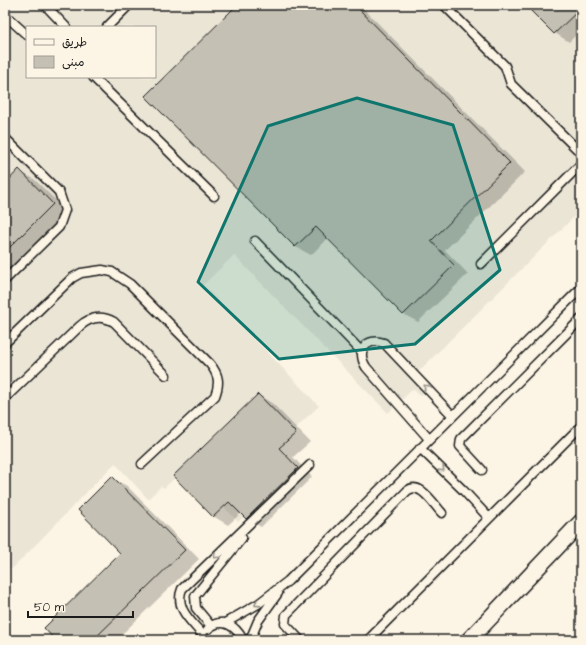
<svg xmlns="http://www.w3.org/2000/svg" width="586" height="645" font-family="'Architects Daughter','Playpen Sans Arabic',sans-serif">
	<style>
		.built { fill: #ebe5d6; fill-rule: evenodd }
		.shadow { fill: #0003 }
		.building { fill: #c4c0b3; stroke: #1c1c1c }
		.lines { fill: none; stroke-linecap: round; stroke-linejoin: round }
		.lane-casing { stroke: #1c1c1c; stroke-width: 11 }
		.street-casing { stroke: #1c1c1c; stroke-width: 18 }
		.lane { stroke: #fcf5e5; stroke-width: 8 }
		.street { stroke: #fcf5e5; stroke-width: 15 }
		.oneway { stroke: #97938b }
		.marked { fill: #0f766e; fill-opacity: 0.2; stroke: #0f766e; stroke-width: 3; stroke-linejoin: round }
	</style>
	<rect width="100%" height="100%" fill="#fcf5e5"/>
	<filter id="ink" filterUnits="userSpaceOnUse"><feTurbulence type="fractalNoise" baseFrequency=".025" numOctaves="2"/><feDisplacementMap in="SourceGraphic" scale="8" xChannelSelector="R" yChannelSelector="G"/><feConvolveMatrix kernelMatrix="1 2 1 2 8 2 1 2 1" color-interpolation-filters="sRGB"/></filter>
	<g filter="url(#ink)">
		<path class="built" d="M5,5H581V210L417,373L430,387L420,396L413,389L388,413L234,255L203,285L319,406L272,450L292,471L238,522L187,467L164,488L161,486L148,499L115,463L13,568L5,570ZM27,27H155V77H27Z"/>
		<path class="shadow" d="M238,5H360L525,172L445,250L468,274L418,322L403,314L328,238L311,255L296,247L147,96Z
			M527,5H581V30L569,42L555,33Z
			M19,171L34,179L68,212L5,275V176L9,181Z
			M259,395L273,404L310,442L293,457L312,477L261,527L246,518L241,513L228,525L213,516Z
			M112,478L127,486L199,559L116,640H57L122,553Z"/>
		<path class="building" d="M237,5H355L510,163L431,241L454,265L403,315L316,227L295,247L145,96Z
			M525,5H581V8L554,34Z
			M19,169L53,204L5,252V184Z
			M258,394L296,433L279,448L298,468L246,519L229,502L213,517L173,476Z
			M112,476L185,550L93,640H55L44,628L120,553L78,510Z"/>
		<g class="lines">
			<g class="lane-casing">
				<path id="lane" d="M45,5L66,27
					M444,5L505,66L511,84L581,153
					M5,15L27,35
					M107,27L129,5
					M93,77L214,196
					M5,138L59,192L65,210L59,227L5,280
					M255,241L362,352
					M481,264L581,164
					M5,343L72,278L81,273L102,270L112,272L130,284L210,364C219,375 220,383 215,396L142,464
					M5,398L80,326C90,317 102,315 114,322L166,375
					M429,439L366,367C356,351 366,337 384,343L452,415
					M420,448L463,490L489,518
					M482,470L460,446L461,439L581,319
					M225,623L258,604L288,581L581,288
					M211,626L196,608L195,596L242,538
					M208,629C222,616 236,626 243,640
					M203,635C192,622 174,608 182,589L310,465
					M250,640L258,621L278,593
					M300,640L285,624L286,615L407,491C420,480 434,505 442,513
					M368,640L581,426"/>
			</g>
			<g class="street-casing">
				<path id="street" d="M469,640L581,522"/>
			</g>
			<use href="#lane" class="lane"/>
			<use href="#street" class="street"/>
		</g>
		<defs><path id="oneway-chevron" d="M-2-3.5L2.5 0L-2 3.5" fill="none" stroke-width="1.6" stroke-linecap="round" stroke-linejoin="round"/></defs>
		<g class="oneway">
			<use href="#oneway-chevron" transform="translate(426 387) rotate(-133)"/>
			<use href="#oneway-chevron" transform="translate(442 469) rotate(44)"/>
			<use href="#oneway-chevron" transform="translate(216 556) rotate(137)"/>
			<use href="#oneway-chevron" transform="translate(257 604) rotate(147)"/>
		</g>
	</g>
	<path class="marked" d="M357,98L453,125L500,270L415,344L279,359L198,282L268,126Z"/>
	<rect width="586" height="645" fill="none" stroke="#fcf5e5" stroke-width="20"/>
	<rect x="10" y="10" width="566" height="625" fill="none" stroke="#1c1c1c" stroke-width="1.5" filter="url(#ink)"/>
	<rect x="26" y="26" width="130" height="52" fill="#fcf5e5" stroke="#a29e95"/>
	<rect x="34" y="39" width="20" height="6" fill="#fcf5e5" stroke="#a29e95"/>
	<text x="62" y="46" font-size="12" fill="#1c1c1c">طريق</text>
	<rect x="34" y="56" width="20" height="12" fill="#c4c0b3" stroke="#a29e95"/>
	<text x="62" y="66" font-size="12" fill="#1c1c1c">مبنى</text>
	<path d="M28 611v6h105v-6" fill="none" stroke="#1c1c1c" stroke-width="2"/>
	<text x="34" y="611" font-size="12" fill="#1c1c1c" stroke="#fcf5e5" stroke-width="3" paint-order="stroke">50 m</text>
</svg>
